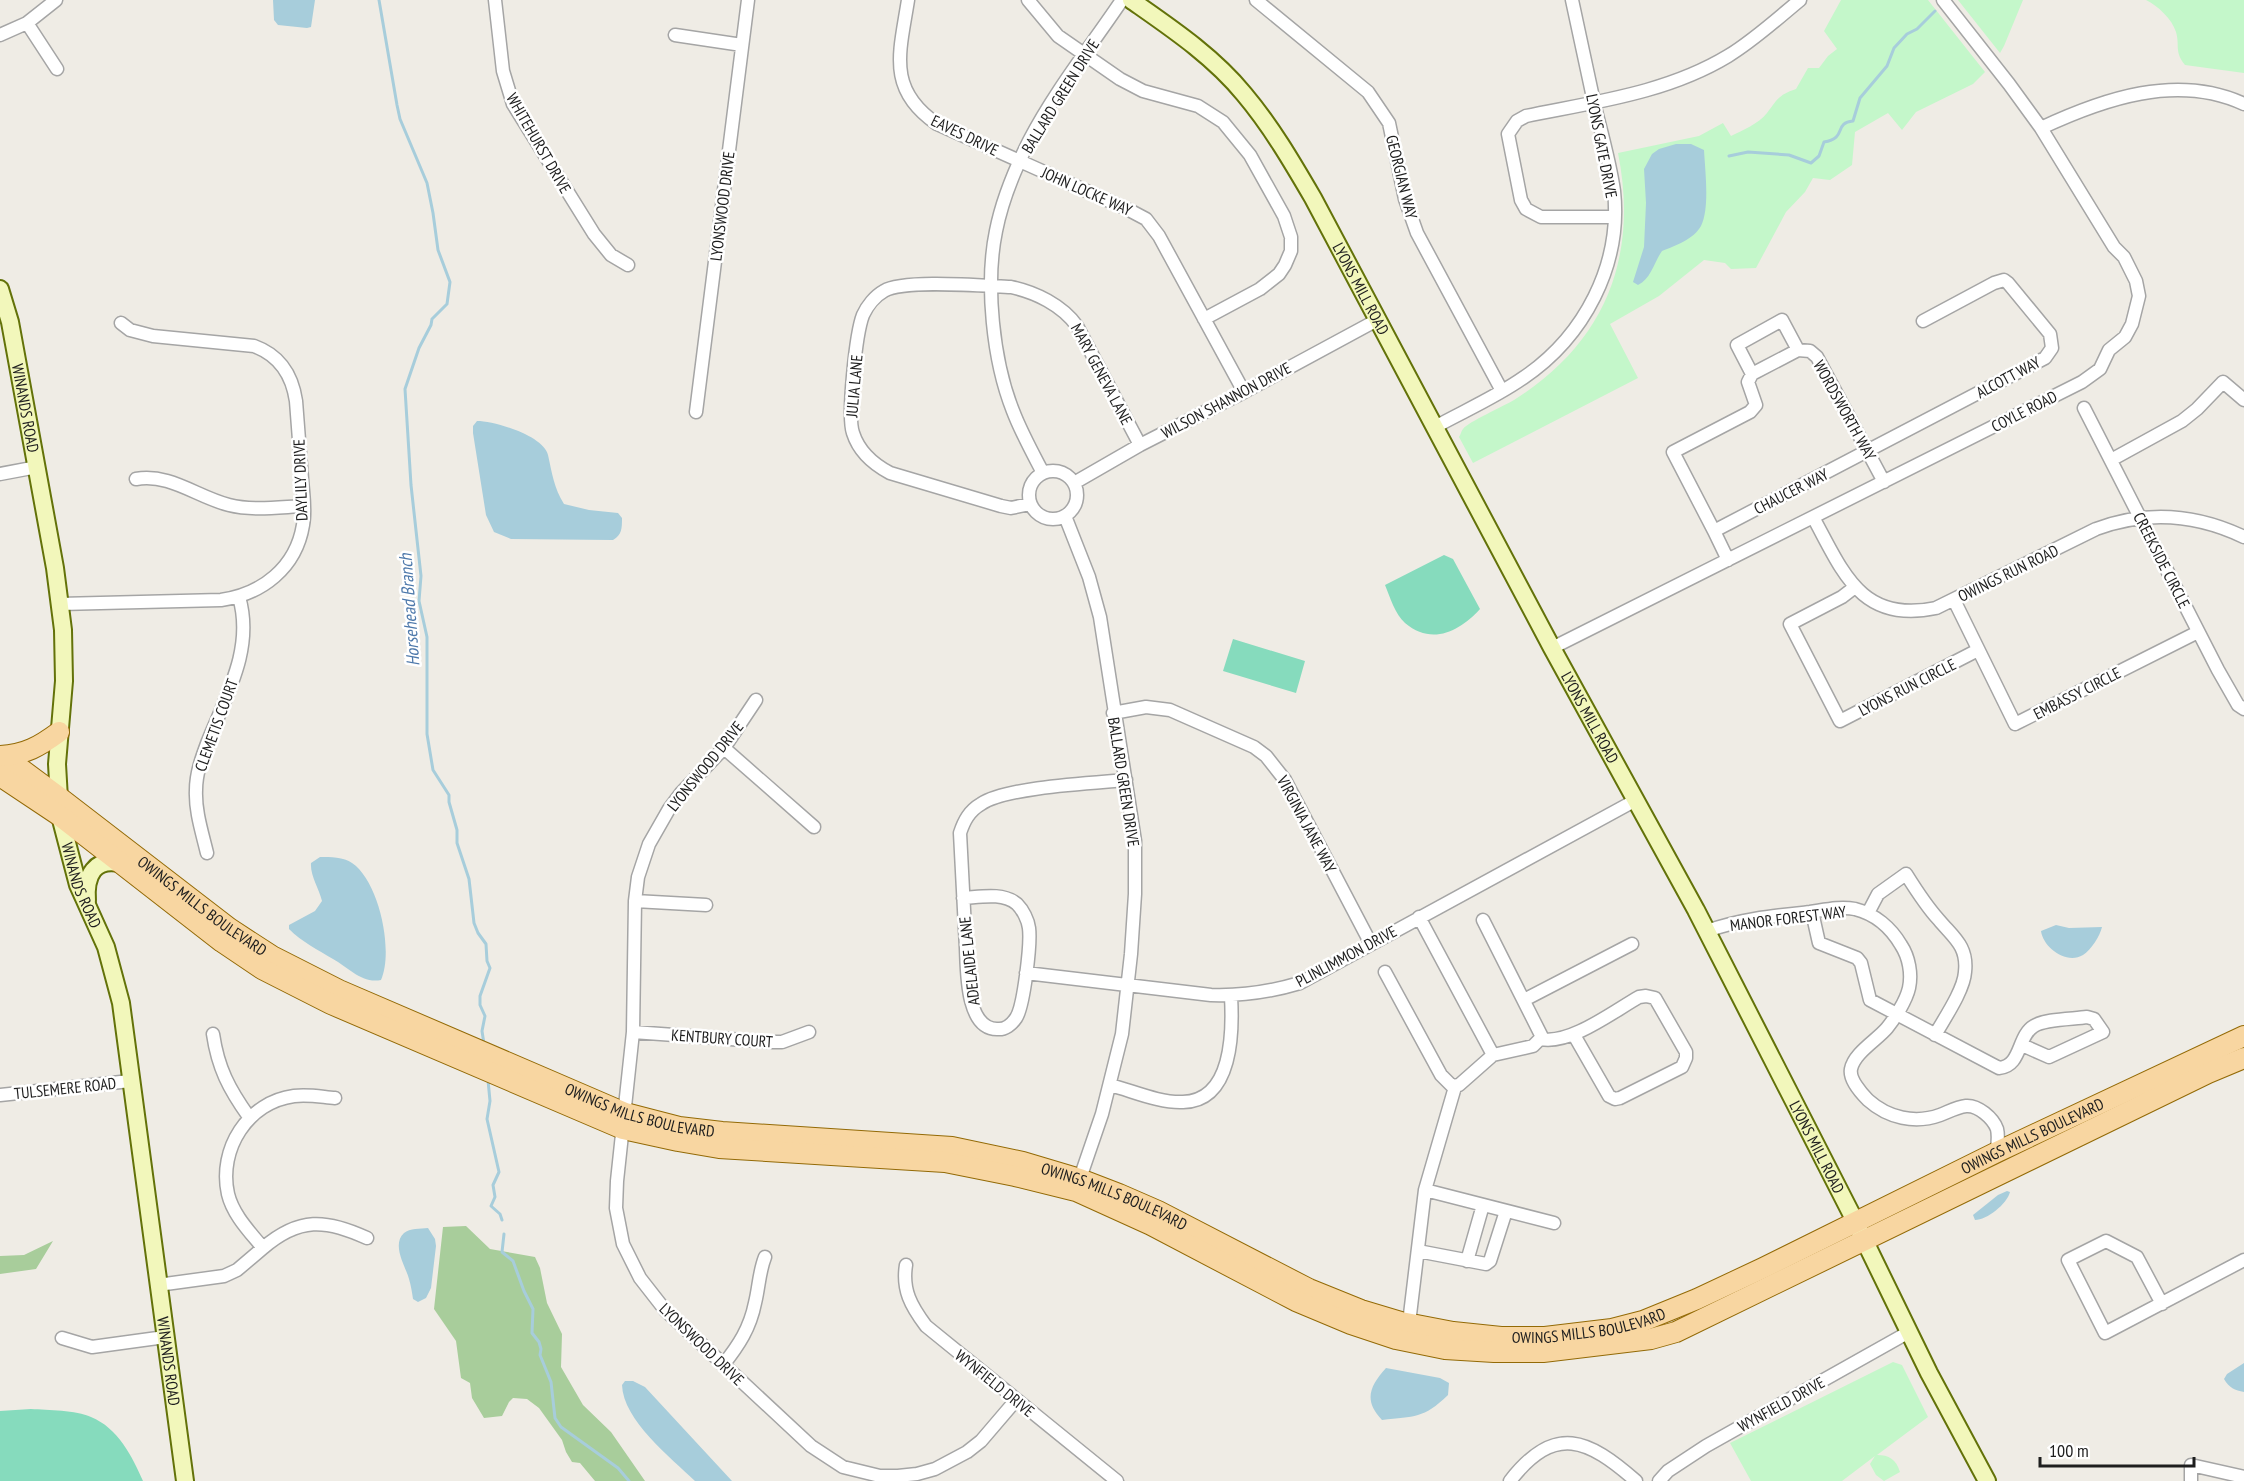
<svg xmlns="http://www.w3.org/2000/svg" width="2244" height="1481" font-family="'PT Sans Narrow',sans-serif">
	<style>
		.forest { fill: #a8cd9b }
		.park { fill: #c4f7ca }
		.pitch { fill: #86dbbd }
		.water { fill: #a7cddb }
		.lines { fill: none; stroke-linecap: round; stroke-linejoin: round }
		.stream { stroke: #a7cddb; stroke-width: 3 }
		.street-casing { stroke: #a5a5a5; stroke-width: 15 }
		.secondary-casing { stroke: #637209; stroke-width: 20 }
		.primary-casing { stroke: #936a06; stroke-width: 22 }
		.street { stroke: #fff; stroke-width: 12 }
		.secondary { stroke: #f2f7bb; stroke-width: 16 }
		.primary { stroke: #f8d6a1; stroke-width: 20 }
		.labels { text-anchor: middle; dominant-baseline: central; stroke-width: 5; stroke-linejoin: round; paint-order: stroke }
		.street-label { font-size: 16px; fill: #1e1e1e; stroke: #fff }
		.water-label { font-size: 18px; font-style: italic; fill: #4e79ab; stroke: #fff }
	</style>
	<rect width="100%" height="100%" fill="#efece5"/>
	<path class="forest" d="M466,1226L490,1249L535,1257L540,1268L547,1303L562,1334L561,1367L583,1405L611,1432L645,1481H595L580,1463L572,1462L566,1452L562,1440L539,1408L527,1399L513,1398L509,1402L502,1416L484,1418L472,1398L470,1383L461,1378L456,1341L434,1309L443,1227Z
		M53,1241L36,1269L0,1274V1256L24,1255Z"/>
	<path class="park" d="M1841,0H1928L1985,72L1973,84L1916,112L1902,130L1888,113L1855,132L1852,165L1830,180L1813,178L1805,192L1786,212L1756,268L1731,269L1725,263L1704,260L1659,296L1610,324L1638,378L1473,463L1459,437C1461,434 1461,431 1463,429C1468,422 1504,406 1514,400C1605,343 1639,257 1618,153L1699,136L1723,123L1731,136C1743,130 1758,124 1767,113C1777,100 1778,95 1796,89L1808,68H1819L1828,56L1837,49L1824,31Z
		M1958,0H2023L2004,46L2000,53Z
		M2146,0H2244V73L2185,65C2174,51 2180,46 2176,32C2172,19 2158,6 2146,0Z
		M1893,1362L1902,1365L1928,1417L1877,1455C1889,1455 1896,1459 1900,1472L1884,1481L1876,1475L1870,1464L1875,1456L1842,1481H1751L1730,1443Z"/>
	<path class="pitch" d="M1444,555L1453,559L1480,609C1460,631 1432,646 1405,623C1395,614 1390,597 1385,585Z
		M1233,639L1305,661L1296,693L1223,671Z
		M31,1409C48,1410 76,1410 91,1417C118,1428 132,1456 143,1481H0V1411Z"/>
	<path class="water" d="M273,0H315L311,27L307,28L278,25L274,20Z
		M1676,144H1691L1704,150C1705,170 1710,208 1701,226C1694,239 1675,246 1662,251C1654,262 1651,279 1638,285L1633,282L1644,247L1646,203L1644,169L1652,154L1659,149Z
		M477,421C495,421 544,436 548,455C552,473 554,488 564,504L589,510L618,513L622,518C622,528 622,535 613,540L511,539L494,532L486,515L473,433V426Z
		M320,857C330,857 344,857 352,863C379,881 394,951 381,980C362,984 348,967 333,959C318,950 302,942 289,929V925L315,911L322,901C319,888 310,876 311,863Z
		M2056,925L2069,928L2102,927C2100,936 2091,950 2083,955C2066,965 2043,947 2041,931Z
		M2007,1191L2010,1192C2007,1204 1987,1220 1975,1220L1973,1215L1998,1195Z
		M428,1228L435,1239L436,1246L431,1288L426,1298L418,1302L413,1299C412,1292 411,1286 409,1279C406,1267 391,1245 404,1233C410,1228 420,1229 428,1228Z
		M2244,1363V1392C2235,1390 2229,1388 2224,1379L2227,1374Z
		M1386,1368L1440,1378L1449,1383L1448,1395C1423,1419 1415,1416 1382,1420C1363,1400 1370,1386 1386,1368Z
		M625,1381H633L645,1387L732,1481H695C671,1458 623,1420 622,1385Z"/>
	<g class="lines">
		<path class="stream" d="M379,0L397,105L400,119L427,183L433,213L438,250L450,282L447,304L432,319L431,325L419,348L405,389L411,485L421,576L419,601L427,637V734L433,770L449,795V802L457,830V843L469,879L474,923L478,933L486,944L487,961L490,968L480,996V1005L485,1016L482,1031L484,1044
			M1729,156L1748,152L1789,155L1811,163L1819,156L1824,142C1848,138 1833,123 1853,121L1860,98L1887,66L1894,48L1907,34L1917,29L1935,11
			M488,1080L490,1101L487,1119L499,1172L493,1185L495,1197L491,1206L500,1214L502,1220
			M504,1234L502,1252L513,1261L524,1291L533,1309L532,1333L539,1342L541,1349L540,1355L551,1382L555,1418L561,1427L618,1468L629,1481"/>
		<g class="street-casing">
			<path id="street" d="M495,0L503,71L513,104L594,234L611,255L628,265
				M908,0C900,52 886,89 937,124L1129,210L1146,219L1159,236L1244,392
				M1028,0L1058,36L1120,79L1143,91L1198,106L1223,122L1250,155L1284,216L1291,237V251L1285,265L1279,274L1260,289L1204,319
				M1256,0L1368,92L1389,123L1405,199L1417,233L1502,391
				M27,23L57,69
				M0,35L27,23L56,0
				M675,35L742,45
				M2041,128C2103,99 2177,73 2244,104
				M1615,217H1541L1526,209L1521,200L1508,134L1517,121L1526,116C1594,102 1667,93 1728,56C1753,41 1777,19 1800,0
				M1798,350L1752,374L1737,345L1782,320L1798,350L1810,351L1817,357L1884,482
				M1752,374L1748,382L1756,405L1750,412L1673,452L1714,531L2045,358L2052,348L2050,334L2008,283L2004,280L1994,283L1923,321
				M2084,408L2218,670L2238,705L2244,709
				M696,412L748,0
				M1435,427C1464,411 1496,397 1523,378C1584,337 1622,265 1614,191C1610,163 1602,135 1595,107C1587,71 1580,36 1572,0
				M2111,460L2182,421L2197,409L2223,382L2244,400
				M1029 495a24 24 0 1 1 48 0a24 24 0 1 1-48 0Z
				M1043,473C1032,452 1021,432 1013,411C993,361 985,284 996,231C1002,200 1015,169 1029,141C1055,91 1091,46 1122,0
				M0,474L37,467
				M136,479C170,473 197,497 229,505C253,511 280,507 304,506
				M1074,483L1140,445L1244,392L1379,319
				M1030,504L1011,508L1001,506L890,473C873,464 859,452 853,433C847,416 856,333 863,315C867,306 875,296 884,291C903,279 985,286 1011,287C1035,292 1062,305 1077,326L1140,445
				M1065,516L1089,577L1100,617L1135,841V894L1131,954L1122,1034L1102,1114L1078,1184
				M1813,517C1843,572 1861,624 1936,608L2096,529C2147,510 2196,514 2244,537
				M1714,531L1728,560
				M1855,587L1842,597L1790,624L1840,721L1978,650
				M1954,600L2015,724L2198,632
				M60,604L221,600C262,594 296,568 303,525C306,510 303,494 302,479C300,453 298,427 296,401C292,374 279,355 254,346L153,336L130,330L121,323
				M1552,648L2082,382L2100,369L2109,350L2125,337L2132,324L2139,296L2136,281L2124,257L2114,247L2041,128L2009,84L1943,0
				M756,700L724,748L681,793L669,809L649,844L638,877L635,901L633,1032L617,1181L616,1208L623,1244L640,1278L665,1310L811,1446L843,1467L880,1476H898L917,1474L935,1469L967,1452L981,1441L1016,1400
				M1113,713L1146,707L1170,710L1254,747L1266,756L1285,780L1371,944
				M724,748L814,827
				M207,853C202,832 195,811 196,790C196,773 202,757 208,741C227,694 254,648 239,597
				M963,898C980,897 1003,892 1017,904C1023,910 1028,920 1029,928C1031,943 1024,1006 1016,1018C1012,1024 1005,1030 997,1029C966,1029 967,971 966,948C964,909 962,871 960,833C964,821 969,811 981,804C1006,787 1093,783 1126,780
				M635,901L706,905
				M1812,912L1819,943L1857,958L1861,963L1870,1000L1999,1068C2022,1066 2017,1036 2034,1026C2044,1019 2074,1019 2087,1017L2094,1019L2103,1032L2049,1057L2022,1045
				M1868,913L1878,894L1906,874C1916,890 1926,906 1939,920C1953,937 1968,946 1965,972C1964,990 1944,1019 1935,1035
				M1419,917L1493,1055L1533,1046L1542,1037L1483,920
				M1707,931C1741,919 1773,916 1810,912C1824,910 1840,906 1855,909C1875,914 1891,928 1901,945C1909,957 1912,974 1909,988C1906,1001 1895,1018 1887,1028C1877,1040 1854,1053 1851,1069C1849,1079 1861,1093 1868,1100C1888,1118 1915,1124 1940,1115C1948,1112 1957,1107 1966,1106C1978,1105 1993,1118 1997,1129C1999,1137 1997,1144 1997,1152
				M1385,972L1441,1075L1452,1086L1459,1085L1493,1055
				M1026,973L1211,995C1242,996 1270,992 1300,983L1636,800
				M1524,1000L1632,944
				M633,1032L770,1042H782L809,1032
				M213,1034C218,1068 229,1089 249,1117
				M1541,1039C1570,1045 1614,1011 1639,997L1646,996L1655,998L1686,1052V1058L1682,1067L1620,1098L1615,1099L1609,1096L1574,1035
				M1110,1085C1133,1091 1159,1103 1183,1102C1233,1101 1233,1031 1231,996
				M0,1095L130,1081
				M1425,1190L1554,1223
				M263,1248C299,1217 326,1219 367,1238
				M1418,1251L1486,1264L1490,1261L1506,1211
				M1467,1261L1483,1205
				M906,1265C902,1290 911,1306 926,1326L1117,1481
				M158,1285L224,1276L237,1270L263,1248C250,1232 233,1215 228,1194C218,1149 248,1102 294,1096C308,1094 322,1097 335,1098
				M2162,1304L2137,1257L2106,1241L2068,1260L2105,1333L2244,1260
				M1409,1323L1425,1190L1455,1087
				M62,1338L92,1347L165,1337
				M723,1365C739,1345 750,1328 755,1303C759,1287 759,1272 765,1257
				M1510,1481C1555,1423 1588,1439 1636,1481
				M1659,1481L1668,1471L1706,1446L1909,1332
				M2191,1481V1465L2244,1477"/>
		</g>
		<g class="secondary-casing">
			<g id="secondary">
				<path id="s1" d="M1131,0C1171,28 1213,56 1244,94C1271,126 1292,162 1313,198L1552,648L1696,910L1855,1221L1929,1373L1987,1481"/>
				<path id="s2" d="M0,289L10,322L55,568L63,630L64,681L57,764L60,816L78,885L106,947L121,1003L185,1481"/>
				<path d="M87,901C85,876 94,856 123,864"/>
			</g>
		</g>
		<g class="primary-casing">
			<g id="primary">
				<path id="s3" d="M0,756L13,763L59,797L229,928L272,956L339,990L625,1113L679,1127L722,1132L952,1147L1023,1162L1080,1179L1119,1194L1158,1211L1309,1289L1361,1310L1401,1322L1453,1332L1501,1337H1545L1612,1329L1643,1321L1697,1299L1763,1268L1997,1152L2244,1036"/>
				<path d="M0,756C25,755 40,746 59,732"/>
				<path d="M0,776L60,816L222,942L262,969L331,1004L623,1129L678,1141L719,1148L945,1162L1015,1176L1076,1191L1151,1225L1296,1301L1351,1324L1396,1339L1445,1349L1494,1352H1543L1651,1339L1676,1332L2208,1073L2244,1058"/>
			</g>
		</g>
		<use href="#street" class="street"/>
		<use href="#secondary" class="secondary"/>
		<use href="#primary" class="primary"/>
	</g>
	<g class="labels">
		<g class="street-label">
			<text transform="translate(1060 96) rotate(-58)">BALLARD GREEN DRIVE</text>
			<text transform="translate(965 135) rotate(26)">EAVES DRIVE</text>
			<text transform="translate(539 143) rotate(60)">WHITEHURST DRIVE</text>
			<text transform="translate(1602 146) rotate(79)">LYONS GATE DRIVE</text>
			<text transform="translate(1402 177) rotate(76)">GEORGIAN WAY</text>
			<text transform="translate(1087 191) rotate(24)">JOHN LOCKE WAY</text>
			<text transform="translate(722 206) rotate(-83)">LYONSWOOD DRIVE</text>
			<text stroke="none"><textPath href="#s1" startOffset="375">LYONS MILL ROAD</textPath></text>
			<text transform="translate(1102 374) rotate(62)">MARY GENEVA LANE</text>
			<text transform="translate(2008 377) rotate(-28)">ALCOTT WAY</text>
			<text transform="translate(854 386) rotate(-85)">JULIA LANE</text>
			<text transform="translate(1226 400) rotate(-28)">WILSON SHANNON DRIVE</text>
			<text stroke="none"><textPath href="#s2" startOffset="122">WINANDS ROAD</textPath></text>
			<text transform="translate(1845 410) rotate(61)">WORDSWORTH WAY</text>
			<text transform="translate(2024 411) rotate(-27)">COYLE ROAD</text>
			<text transform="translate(300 480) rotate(-92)">DAYLILY DRIVE</text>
			<text transform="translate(1791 491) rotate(-27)">CHAUCER WAY</text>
			<text transform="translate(2162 560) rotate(63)">CREEKSIDE CIRCLE</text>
			<text transform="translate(2008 573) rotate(-26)">OWINGS RUN ROAD</text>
			<text transform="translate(1907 687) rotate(-27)">LYONS RUN CIRCLE</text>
			<text transform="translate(2077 693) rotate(-27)">EMBASSY CIRCLE</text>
			<text stroke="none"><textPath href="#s1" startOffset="861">LYONS MILL ROAD</textPath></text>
			<text transform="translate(216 725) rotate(-70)">CLEMETIS COURT</text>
			<text transform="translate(705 766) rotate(-51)">LYONSWOOD DRIVE</text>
			<text transform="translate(1124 782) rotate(81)">BALLARD GREEN DRIVE</text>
			<text transform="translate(1307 824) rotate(62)">VIRGINIA JANE WAY</text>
			<text stroke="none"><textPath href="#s2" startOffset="606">WINANDS ROAD</textPath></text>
			<text stroke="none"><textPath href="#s3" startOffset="252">OWINGS MILLS BOULEVARD</textPath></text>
			<text transform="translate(1788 918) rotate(-7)">MANOR FOREST WAY</text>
			<text transform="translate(1346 956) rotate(-28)">PLINLIMMON DRIVE</text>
			<text transform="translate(969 961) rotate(-96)">ADELAIDE LANE</text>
			<text transform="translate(722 1038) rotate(4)">KENTBURY COURT</text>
			<text transform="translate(65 1088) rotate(-6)">TULSEMERE ROAD</text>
			<text stroke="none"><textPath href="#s3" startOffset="738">OWINGS MILLS BOULEVARD</textPath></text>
			<text stroke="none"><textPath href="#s3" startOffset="2214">OWINGS MILLS BOULEVARD</textPath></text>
			<text stroke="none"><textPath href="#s1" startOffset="1347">LYONS MILL ROAD</textPath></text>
			<text stroke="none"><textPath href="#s3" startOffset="1224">OWINGS MILLS BOULEVARD</textPath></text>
			<text stroke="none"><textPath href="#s3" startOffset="1728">OWINGS MILLS BOULEVARD</textPath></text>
			<text transform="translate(702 1344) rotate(44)">LYONSWOOD DRIVE</text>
			<text stroke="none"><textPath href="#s2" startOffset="1092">WINANDS ROAD</textPath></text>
			<text transform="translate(995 1383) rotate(39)">WYNFIELD DRIVE</text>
			<text transform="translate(1781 1404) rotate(-29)">WYNFIELD DRIVE</text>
		</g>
		<g class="water-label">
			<text transform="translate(409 610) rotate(-94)">Horsehead Branch</text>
		</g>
	</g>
	<path d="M2040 1457v9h154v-9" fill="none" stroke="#1e1e1e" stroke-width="3"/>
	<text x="2049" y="1457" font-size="18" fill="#1e1e1e" stroke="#ffffff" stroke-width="4.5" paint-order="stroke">100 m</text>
</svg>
